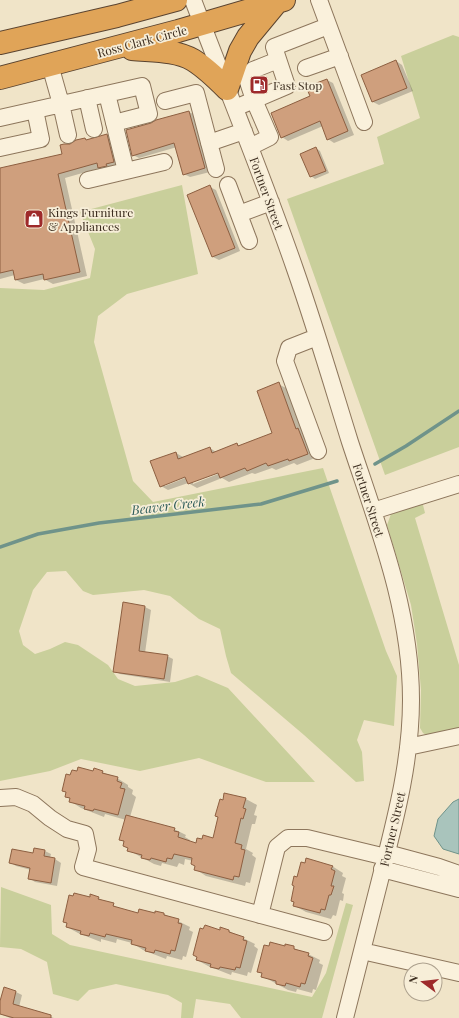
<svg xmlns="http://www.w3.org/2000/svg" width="459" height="1018" font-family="'Playfair Display',serif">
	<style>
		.green { fill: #c9cf9b }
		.water { fill: #a9c4bc; stroke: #6f938a }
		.shadow { fill: #0003; fill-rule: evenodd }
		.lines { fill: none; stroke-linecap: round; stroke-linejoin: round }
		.stream { stroke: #6f938a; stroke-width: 3.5 }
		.building { fill: #cf9f7d; stroke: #8d5f41 }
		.minor-casing { stroke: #8d765c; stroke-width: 18 }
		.highway-casing { stroke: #5b4430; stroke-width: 24 }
		.minor { stroke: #faf1dc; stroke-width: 16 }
		.highway { stroke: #e0a458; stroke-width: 22 }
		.labels { text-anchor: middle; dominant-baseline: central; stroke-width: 3.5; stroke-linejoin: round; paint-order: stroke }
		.street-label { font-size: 12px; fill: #3d2e20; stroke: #f7eed8 }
		.poi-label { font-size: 12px; fill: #3d2e20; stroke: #f7eed8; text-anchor: start }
		.water-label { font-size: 13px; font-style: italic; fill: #2f5d5a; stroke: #f7eed8 }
	</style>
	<rect width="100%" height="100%" fill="#f0e4c8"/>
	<path class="green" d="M453,35L459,37V447L385,475L287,199L384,164L377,137L420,118L401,56Z
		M182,185L198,274L127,294L98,316L94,342L133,481L153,502L323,468L386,651L397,676L394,726L364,720L357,740L362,752L364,781L356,782L304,735L231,673L226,656L220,629L199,619L170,596L144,590L93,595L83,591L66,571L47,572L33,590L19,631L23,645L35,654L50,649L65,642L78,645L108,665L118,679L135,686L175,682L197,675L228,688L315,782H266L199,758L140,771L81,759L50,771L0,781V288L44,290L90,278L95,249L80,212Z
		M421,504L423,505L425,513L415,518L459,665V729L428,736L423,733L420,728L421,690L417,644L411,605L387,525L391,514Z
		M1,887L51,905L52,934L70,945L312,997L326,973L346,903L353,905L322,1018H241L230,1004L196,999L193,1018H181L182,1003L168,995L116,984L89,990L78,1001L53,994L47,962L21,949L0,947Z"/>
	<path class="water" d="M459,799V854L443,849L434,836L438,819L453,802Z"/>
	<path class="shadow" d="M396,61L402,65L413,91L379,105L373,102Z
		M327,80L333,83L354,135L334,143L328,139L323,126L288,141L282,137L311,97Z
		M189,112L195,115L210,172L190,177L184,174L177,147L139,158L133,155Z
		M107,135L115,140L121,166L107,172L100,168L65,178L87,276L53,284L44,279L24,284L16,280L15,275L0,279V169L63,154L71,145L85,139L88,141Z
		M316,148L320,151L329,173L315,179L311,176Z
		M210,187L216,190L240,251L219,260L213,257Z
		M278,384L286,388L303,432L305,434L315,458L297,465L294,463L276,470L272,468L255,474L252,473L229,482L222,478L197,488L188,483L168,490L161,486L176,453L183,457L210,448L216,452L237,444L240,446L274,433ZM222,470L223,472L193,484V481ZM190,474V476L165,486V484Z
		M124,604L145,607L151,610L145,653L167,656L173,659L170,682L120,674L114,671Z
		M94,772H102L117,778L128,785V787L133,790L132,794L136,797L130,817L174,829L186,835L185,837L190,840L189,842L197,844L213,839L225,794L246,799L257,805L254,815L257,816L255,824H252L246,849L253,853L252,855L256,858L250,883L246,882L245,886L206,876L195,869L196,866L193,861L185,859L184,865L179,863L177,867L162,863L161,866L154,864L128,850L129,848L125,842L120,840L126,820L105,814L104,817L81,808L70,801L71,799L66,797L67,793L63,790L71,776Z
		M45,851L51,854L50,858L55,859L61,863L57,886L35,882L29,878L31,870L16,866L10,862Z
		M332,866L343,873L342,876L346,878L342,893L344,894L343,901L340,900L336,916L333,915L331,919L306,912L295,906V903L292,901L298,878Z
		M90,898H98L125,911L139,914H164L190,927L189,930L193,932L186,957L183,956L182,960L167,956L166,959L143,950L132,943L117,939L116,943L101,939V942L78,933L67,927L68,924L64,922Z
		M220,931H229L255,944L254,946L258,949L251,973L248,972L247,976L232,972L231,975L208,966L197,960Z
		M286,945L308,954L320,960L319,963L323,965L316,990L313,989L312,993L297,989L296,992L288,990L262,976L263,974L258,971L285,947Z
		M4,988L16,992L22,995L19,1007L54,1018H10L0,1014V1005Z"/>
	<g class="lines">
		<path class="stream" d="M375,464L406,446L459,411
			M0,547L38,534L99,523L261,504L337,481"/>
	</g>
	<path class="building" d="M396,60L407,88L372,102L361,75Z
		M327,79L348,131L327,140L320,121L281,138L271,113L310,96L306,87Z
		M189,111L205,168L183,175L174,143L132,156L126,130L151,123L156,120Z
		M107,134L114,162L106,164L107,166L98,168L97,163L58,174L80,272L44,280L43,274L15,280L13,270L0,273V168L62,154L60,145L64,144H70L76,140L85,138L86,140Z
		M316,147L326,171L310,177L300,154Z
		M210,185L235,248L212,257L187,195Z
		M279,382L296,429L298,428L308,454L289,461L288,459L268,466L266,463L247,471L245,468L220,478L218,473L188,484L185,477L160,487L150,461L176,452L178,459L210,447L212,453L237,443L238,446L272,433L257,391Z
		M123,602L145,606L139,651L168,655L164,679L113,672Z
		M78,767L93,771L94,768L103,771L102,773L118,777L117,781L122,783L120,788L125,789L118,815L94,809L93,811L84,809L85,806L69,802L70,798L65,797L66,792L62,791L66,774L70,775L72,770L77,771Z
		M224,793L246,798L243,808L246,809L243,819L241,818L235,843L242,845L241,849L245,850L239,877L234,876L233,880L194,870L195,866L191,864L192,858L174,854L172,859L167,858L166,862L151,858L150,860L141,858L142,855L127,851L128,848L123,846L124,841L119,840L126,815L175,828L174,831L179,832L178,837L196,843L197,838L202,839L203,835L213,838L218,817L215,816L220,799L223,800Z
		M34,848L45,850L44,856L55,858L51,883L28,879L30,868L9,863L12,849L33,853Z
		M306,858L333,866L331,869L335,871L331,886H334L331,895H329L325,910L321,909L320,913L293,906L294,902L291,901L294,886L292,885L294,876L297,877L301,862L305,863Z
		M74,893L90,897V894L99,897L98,899L114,903L113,906L138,913L139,909L155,913V911L164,913V915L179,919L178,923L182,924L175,951L171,950L170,954L155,950L154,953L145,951L146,948L131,944L132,940L106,934L105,937L90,933L89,936L80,934L81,931L66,927L67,923L63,922L69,895L73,896Z
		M205,925L220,930V927L229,930V932L244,937L243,940L247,941L240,968L236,967L235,970L220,967L219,969L210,967L211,964L196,960L197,957L193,955L200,928L203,929Z
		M270,942L285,946V944L294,946V949L309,953L308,956L313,958L305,984L301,983L300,987L286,983L285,986L276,984V981L261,977L262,973L257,972L264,945L269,946Z
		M4,987L16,991L13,1004L51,1015V1018H14L0,1014V1001Z"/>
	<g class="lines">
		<g class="minor-casing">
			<path id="minor" d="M193,0C227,90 264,179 295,269C315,326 332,384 350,442C378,527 411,610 411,700C411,758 397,813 383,868C370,918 358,968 345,1018
				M319,0L364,122
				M50,65L61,104L68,135
				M306,68L340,56
				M107,94L126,171
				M87,98L94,129
				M165,101L196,93L216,169
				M235,108L287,86L274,47L328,26
				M0,118L142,86L149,114L114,123
				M209,143L244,131
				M250,147L270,137L254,100L246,76L253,70L278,60
				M0,148L41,139L35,110
				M88,180L164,162
				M228,185L249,241
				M239,214L271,202
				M317,337L289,348L285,361L318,451
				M373,511L459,484
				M408,747L459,736
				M0,798L16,797L33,804L50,818L67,829L85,834L88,849L83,867L324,932
				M387,853L439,867L459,874
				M382,869L459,889
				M260,915L277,847L288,838H307L386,857
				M362,951L459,973"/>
		</g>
		<g class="highway-casing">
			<path id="highway" d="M0,43L117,16L176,0
				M132,49C152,51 176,50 193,60C206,68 217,79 227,89L240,51L248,37L277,2
				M0,78L178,31L284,0"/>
		</g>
		<use href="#minor" class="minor"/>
		<use href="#highway" class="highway"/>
	</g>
	<defs>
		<g id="fuel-square" transform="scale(1)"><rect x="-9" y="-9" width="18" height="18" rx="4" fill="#9e2a2b" stroke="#f7eed8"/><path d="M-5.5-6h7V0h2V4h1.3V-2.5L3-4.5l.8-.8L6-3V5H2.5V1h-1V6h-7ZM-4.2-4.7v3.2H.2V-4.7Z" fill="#fff"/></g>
		<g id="shop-square" transform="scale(1)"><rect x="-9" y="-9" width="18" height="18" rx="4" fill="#9e2a2b" stroke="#f7eed8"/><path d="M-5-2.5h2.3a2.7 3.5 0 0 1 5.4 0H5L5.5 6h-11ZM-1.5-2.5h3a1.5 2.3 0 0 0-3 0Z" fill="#fff"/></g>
	</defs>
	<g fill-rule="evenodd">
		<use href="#fuel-square" x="259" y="85"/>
		<use href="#shop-square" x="34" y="219"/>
	</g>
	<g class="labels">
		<g class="street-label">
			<text transform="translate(142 41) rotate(-15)">Ross Clark Circle</text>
			<text transform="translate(267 193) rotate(70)">Fortner Street</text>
			<text transform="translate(369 500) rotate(72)">Fortner Street</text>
			<text transform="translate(392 829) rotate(-77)">Fortner Street</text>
		</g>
		<g class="poi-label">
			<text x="273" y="85">Fast Stop</text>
			<text x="48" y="212">Kings Furniture<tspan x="48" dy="14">&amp; Appliances</tspan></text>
		</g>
		<g class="water-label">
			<text transform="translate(168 505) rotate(-7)">Beaver Creek</text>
		</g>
	</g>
	<g transform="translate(423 982) rotate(285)"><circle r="19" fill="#f7eed8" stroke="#ada18e"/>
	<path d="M0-3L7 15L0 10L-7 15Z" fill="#9e2a2b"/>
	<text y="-6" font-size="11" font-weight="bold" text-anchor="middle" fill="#3d2e20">N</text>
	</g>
</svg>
